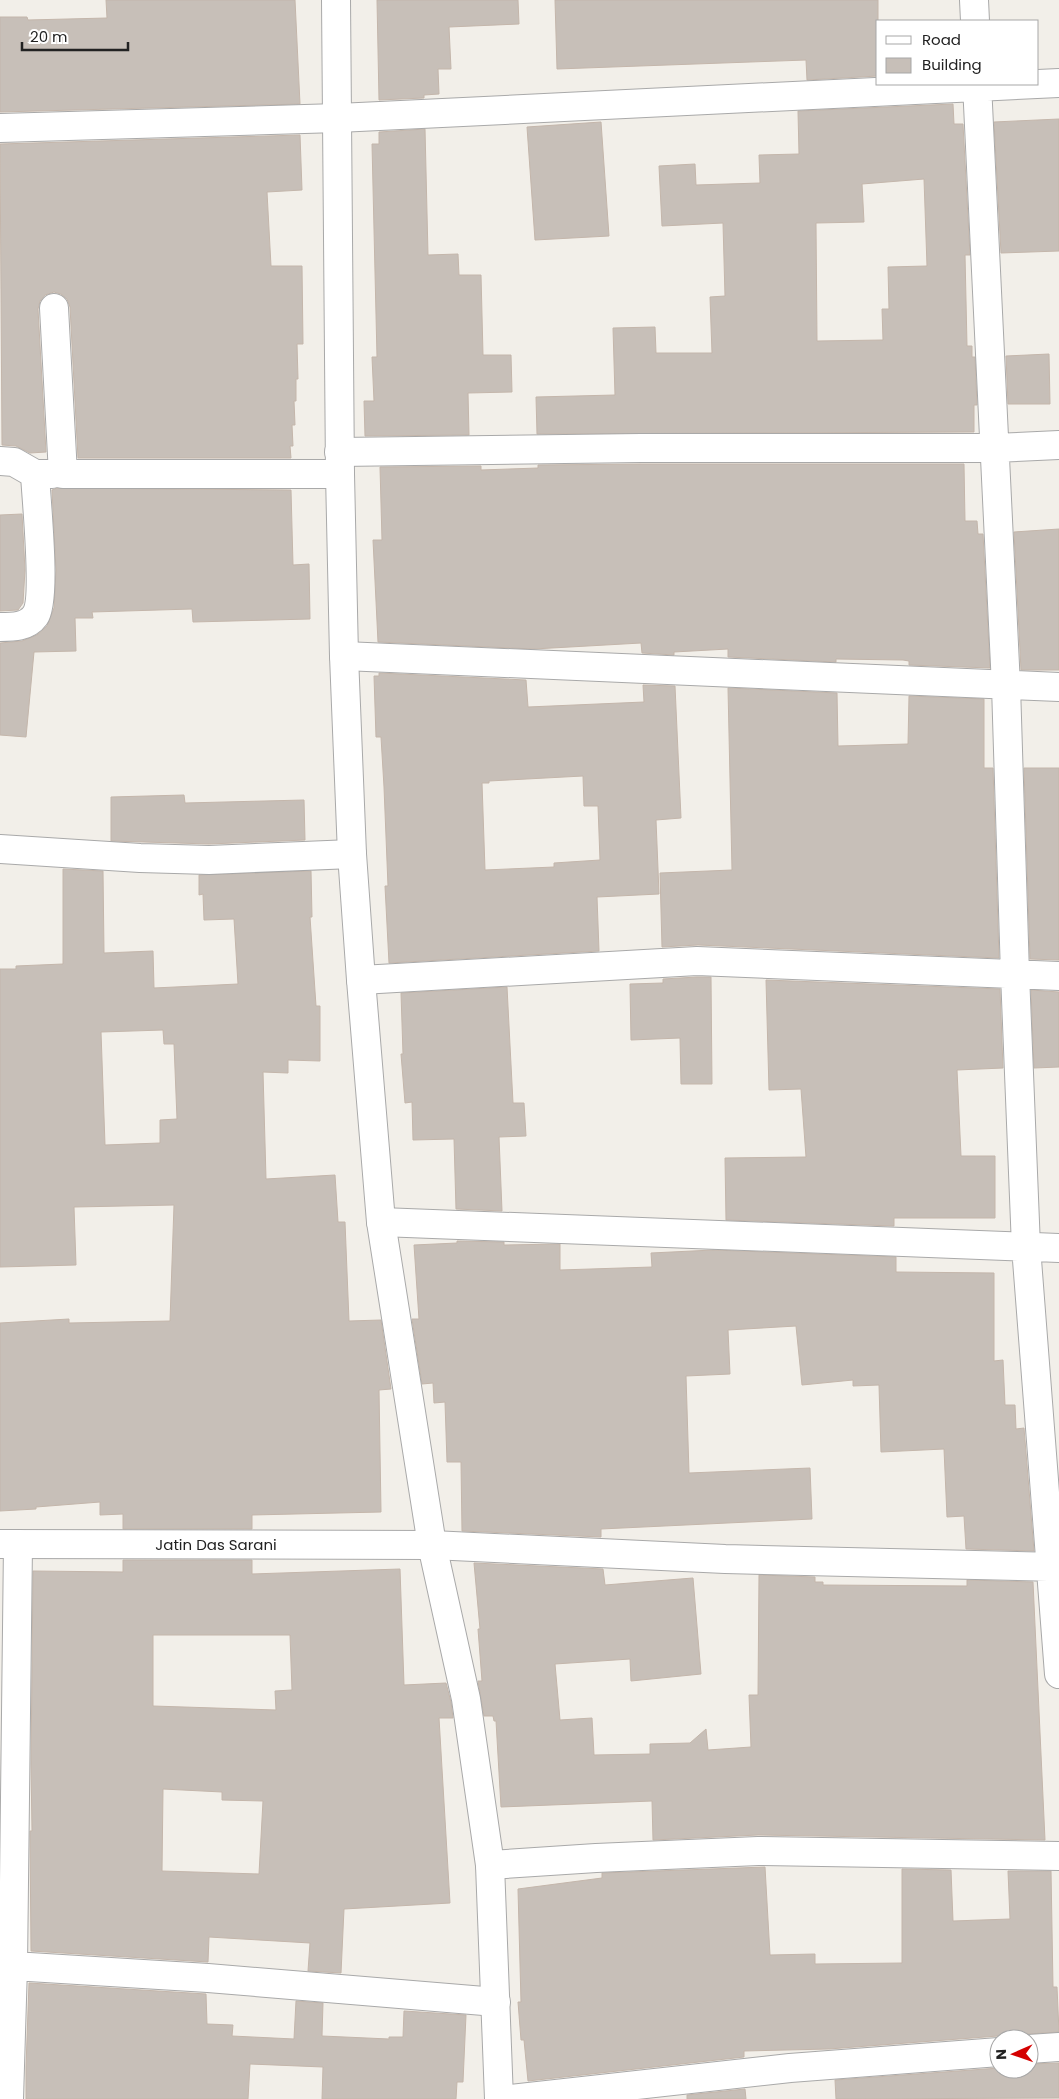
<svg xmlns="http://www.w3.org/2000/svg" width="1059" height="2099" font-family="Poppins,sans-serif">
	<style>
		.building { fill: #c7bfb8; stroke: #c4b6ab; fill-rule: evenodd }
		.lines { fill: none; stroke-linecap: round; stroke-linejoin: round }
		.minor-casing { stroke: #a9a9a9; stroke-width: 30 }
		.tertiary-casing { stroke: #a9a9a9; stroke-width: 30 }
		.minor { stroke: #fff; stroke-width: 28 }
		.tertiary { stroke: #fff; stroke-width: 28 }
		.labels { text-anchor: middle; dominant-baseline: central; stroke-width: 4.5; stroke-linejoin: round; paint-order: stroke }
		.street-label { font-size: 15px; fill: #222; stroke: #fff }
	</style>
	<rect width="100%" height="100%" fill="#f2efe9"/>
	<path class="building" d="M106,0H295L300,104L0,112V17H27L28,20L107,18Z
		M377,0H518L519,24L449,27L451,69H438L439,94L424,95V98L379,100Z
		M555,0H878V76L807,80L806,60L557,69Z
		M953,104L954,124H963L970,255H965L967,346H972V357H975L977,405H974V432L537,434L536,397L615,395L613,328L655,327L656,353H712L710,297L725,296L723,223L662,226L659,166L695,164L696,185L760,183L759,155L799,154L798,111ZM924,179L927,266L888,267L889,309H882L883,340L817,341L816,223L864,222L862,184Z
		M1059,119V251L1001,253L994,122Z
		M601,122L609,236L535,240L527,127Z
		M425,129L428,255L458,254L459,275H481L483,355H511L512,392L468,393L469,435L365,436L364,401H374L372,357H377L372,144H379V132Z
		M300,135L302,190L267,192L271,266H302L303,344H297L298,379H296V401H294L295,425H292L293,446H290L291,458H78L70,307L67,299L61,294L54,292L45,295L40,301L38,309L46,452L30,453L16,446L2,445L0,144Z
		M1049,354L1050,404H1008L1006,356Z
		M641,464H964L965,521H977L978,534H983L990,668L909,665V661L903,660L836,659V662L728,657V649L674,652V655L642,653L641,643L534,649L378,642L373,540H382L380,467L481,466V470L538,468V465Z
		M57,488L291,490L293,565L309,564L310,619L193,622L192,609L92,612L93,618H75L76,651L34,652L26,737L0,735V643L22,641L37,635L47,626L54,608L56,570L52,490Z
		M22,514L25,570L23,603L18,610L0,611V515Z
		M1059,529V670H1021L1014,532Z
		M379,673L526,680L528,707L644,702L643,685L675,686L681,818L656,820L659,894L597,897L599,951L389,963L385,886H388L384,787L381,737H376L374,676H379ZM583,776L584,806H598L600,860L554,863V867L485,870L482,783H489V781Z
		M728,688L837,693L838,746L908,744L909,696L984,699V768H993L999,958L698,945L662,947L660,873L732,870Z
		M1024,768H1059V960L1030,959Z
		M184,795L185,803L304,800L305,840L209,844L111,841V797Z
		M63,869L103,871L104,953L153,951L154,988L238,984L234,919L204,920L203,894L199,895V875L311,871L312,917H310L316,1006H320V1061L288,1060V1073L263,1072L266,1179L335,1175L338,1222H345L349,1321L381,1320L391,1389L379,1390L381,1512L252,1515V1529H123V1514L100,1515V1502L36,1507V1509L0,1511V1323L69,1319V1323L170,1321L174,1205L74,1207L76,1265L0,1267V969H16V966L63,964ZM163,1030L164,1044H174L177,1119L160,1120V1143L105,1145L101,1032Z
		M697,977H711L712,1084H681L680,1038L631,1040L630,984L663,983V979Z
		M766,980L1000,989L1003,1068L957,1070L961,1156H995V1218H894V1226L726,1220L725,1158L806,1157L801,1089L769,1090Z
		M507,987L513,1103H524L526,1136L499,1137L502,1211L456,1209L454,1139L413,1140L412,1102L405,1103L401,1054H403L401,993Z
		M1031,990L1059,992V1067L1034,1068Z
		M457,1241L504,1242V1245L560,1244V1270L652,1267L651,1253L713,1250L896,1257V1272L994,1273V1361L1003,1360L1005,1405H1015L1016,1429L1024,1428L1034,1551L966,1549L964,1516L947,1517L944,1449L881,1452L879,1385L853,1386V1380L802,1385L796,1326L728,1330L730,1374L686,1376L689,1473L810,1468L812,1519L601,1529V1537L462,1531L461,1462H447L445,1402L434,1403L433,1383L422,1384L412,1319H419L414,1245L457,1243Z
		M123,1560H252V1574L400,1569L404,1685L446,1683L451,1702L453,1718H439L450,1903L344,1909L341,1973L308,1971L310,1943L209,1937L208,1962L31,1951L30,1836V1831H32L31,1764L33,1571L123,1572ZM153,1635H290L292,1690L275,1691L276,1710L153,1706ZM163,1789L222,1792V1800L263,1801L259,1874L162,1871Z
		M474,1563L603,1569L605,1585L693,1578L701,1674L631,1681L630,1659L555,1664L560,1720L592,1718L594,1755L650,1754V1744L690,1743L706,1729L708,1750L751,1747L749,1695H758L759,1575L815,1577V1582H823V1585L967,1586V1580L1033,1582L1045,1840L758,1835L653,1840L652,1801L501,1807L496,1721H494L493,1716H484L478,1681H482L478,1629H480Z
		M765,1867L770,1955L815,1954V1964L902,1963V1869L951,1870L953,1921L1010,1919L1008,1871H1051L1053,1987H1057L1059,2032L1027,2034L1018,2039L998,2036L829,2049L744,2051V2057L528,2081L524,2040H521L518,2002H521L518,1889L602,1878V1873Z
		M29,1983L206,1994L207,2024L233,2025L232,2036L294,2039L296,2001L323,2003L322,2036L389,2039V2037H403L404,2011L466,2015L463,2082H457L456,2099H322L323,2067L250,2064L248,2099H26V2067Z
		M1059,2063V2098L836,2099L835,2080L999,2068L1029,2069V2064Z
		M745,2089L746,2099H687V2095Z"/>
	<g class="lines">
		<g class="minor-casing">
			<path id="minor" d="M974,0L975,21
				M977,84L1006,686L1015,974L1026,1247L1059,1674
				M0,128L338,118L1059,83
				M54,308L63,474H340
				M339,452L641,448H994L1059,445
				M0,461L14,462L35,474H52
				M0,627C13,627 27,627 35,616C47,600 36,498 35,474
				M344,656L1059,687
				M0,849L140,858L209,860L352,854
				M361,980L697,961L1059,976
				M381,1222L1059,1248
				M432,1545L725,1559L1059,1567
				M490,1865L596,1858L758,1851L1059,1856
				M13,1966L208,1978L496,2002
				M1029,2049L1059,2047
				M9,2099L13,1966L18,1544
				M511,2099L790,2068L999,2052"/>
		</g>
		<g class="tertiary-casing">
			<path id="tertiary" d="M336,0L340,474L344,656L352,854L361,980L381,1222L432,1545L466,1699L490,1865L499,2099
				M0,1544L432,1545"/>
		</g>
		<use href="#minor" class="minor"/>
		<use href="#tertiary" class="tertiary"/>
	</g>
	<g class="labels">
		<g class="street-label">
			<text x="216" y="1544">Jatin Das Sarani</text>
		</g>
	</g>
	<rect x="876" y="20" width="162" height="65" fill="#ffffff" stroke="#a7a7a7"/>
	<rect x="886" y="36" width="25" height="8" fill="#ffffff" stroke="#a7a7a7"/>
	<text x="922" y="45" font-size="15" fill="#222222">Road</text>
	<rect x="886" y="58" width="25" height="15" fill="#c7bfb8" stroke="#a7a7a7"/>
	<text x="922" y="70" font-size="15" fill="#222222">Building</text>
	<g transform="translate(1014 2054) rotate(268)"><circle r="24" fill="#ffffff" stroke="#a7a7a7"/>
	<path d="M0-4L9 19L0 12L-9 19Z" fill="#d40000"/>
	<text y="-8" font-size="14" font-weight="bold" text-anchor="middle" fill="#222222">N</text>
	</g>
	<path d="M22 42v8h106v-8" fill="none" stroke="#222222" stroke-width="2.5"/>
	<text x="30" y="42" font-size="15" fill="#222222" stroke="#ffffff" stroke-width="4" paint-order="stroke">20 m</text>
</svg>
